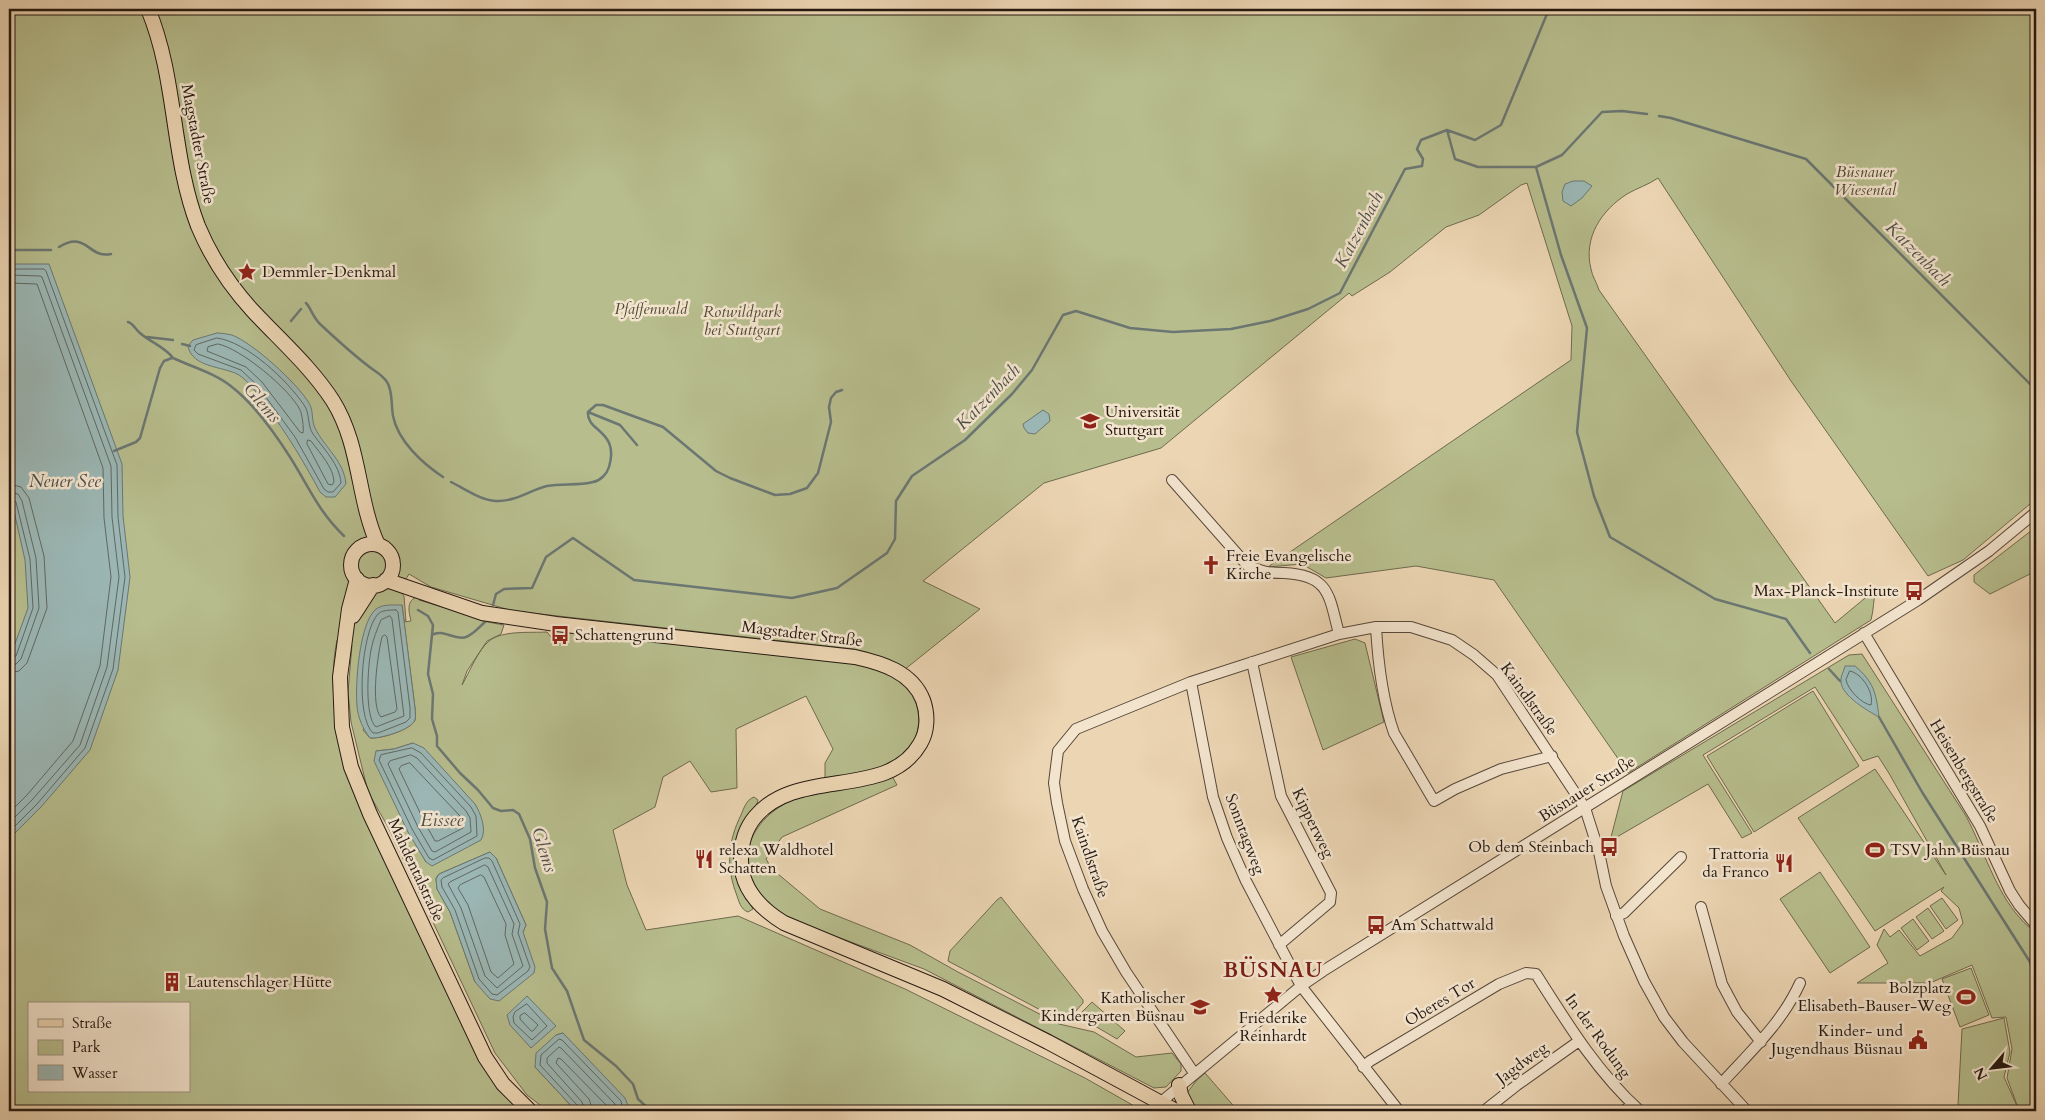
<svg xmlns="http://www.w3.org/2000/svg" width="2045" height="1120" font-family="Cardo,serif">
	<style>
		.green { fill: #b7bd8d; stroke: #6e6a4e; fill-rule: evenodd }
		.water { fill: #9bb7b5; stroke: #6b7773 }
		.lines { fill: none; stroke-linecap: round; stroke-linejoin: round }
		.shore { stroke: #606862; stroke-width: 1 }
		.stream { stroke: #6b7773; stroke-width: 2.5 }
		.minor-casing { stroke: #564739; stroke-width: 12 }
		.major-casing { stroke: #241810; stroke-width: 16 }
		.minor { stroke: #f3e4ce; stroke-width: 10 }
		.major { stroke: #ecd5b3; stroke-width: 14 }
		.labels { text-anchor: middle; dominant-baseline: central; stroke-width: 5; stroke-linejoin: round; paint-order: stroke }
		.street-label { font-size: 16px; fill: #241810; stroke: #f3e4ce }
		.park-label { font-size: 16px; font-style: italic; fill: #504a36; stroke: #f3e4ce }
		.poi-label { font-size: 16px; fill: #241810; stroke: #f3e4ce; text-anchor: start }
		.water-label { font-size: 18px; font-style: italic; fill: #4e504a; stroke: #f3e4ce }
		.district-label { font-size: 21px; font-weight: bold; letter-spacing: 1px; fill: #7a1f14; stroke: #f3e4ce }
	</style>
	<rect width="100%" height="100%" fill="#ecd5b3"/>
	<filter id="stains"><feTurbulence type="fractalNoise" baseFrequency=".004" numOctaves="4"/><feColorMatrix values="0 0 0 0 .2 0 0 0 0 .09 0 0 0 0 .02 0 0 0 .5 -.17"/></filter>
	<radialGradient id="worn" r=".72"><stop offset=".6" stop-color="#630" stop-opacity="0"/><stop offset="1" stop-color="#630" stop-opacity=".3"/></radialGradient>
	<path class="green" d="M9,9H2036V499L1963,560L1928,576L1791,381L1658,178C1648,185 1637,188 1627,194C1602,210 1583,237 1591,269C1592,276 1597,283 1599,290L1835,623L1876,589C1873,600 1874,609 1871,620L1628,773L1494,580L1416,566L1326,578L1302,564L1268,567L1571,360L1572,326L1527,183L1521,185L1479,215L1446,227L1390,272L1352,296L1349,293L1161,448L1044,483L923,581L980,609L904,670L866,652L853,649L513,611L431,587L409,574L399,590L404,596L406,621L404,620L402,605L363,730L370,738C380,739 411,730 415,720C416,717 415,711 415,708L404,622L411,621C409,612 406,602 416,597L423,600H419L482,619V621L504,625L501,634L487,641L467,671L462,685C469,673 478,650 489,641C503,630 530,633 547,632L550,636L554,637L555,634L565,635L574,630L855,662C866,666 877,668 888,673C922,688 930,732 901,757C882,774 849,775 825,778V763L833,749L806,696L736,729L737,788L711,792L690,761L663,777L655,807L613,830L627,885L646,930L738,916L905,989L1085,1078L1143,1111H626L629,1108L563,1033L556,1035L535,1067L576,1111H548L527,1095L495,1053L388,827L368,792L351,722L348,692L352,645L337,640C329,679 335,717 342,757L489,1073L504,1095L521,1111H9ZM413,743L426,862C405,826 390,790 376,751L394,749ZM490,852L496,858L526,925L523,932L475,982L450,912L437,889L436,878L439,874ZM29,1004H189V1091H29Z
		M2036,527V571L1990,594L1974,582V575Z
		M1355,639L1365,643L1384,722L1323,750L1291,657Z
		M1862,654L1966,816C1983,848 1996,892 2020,918C2025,924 2031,929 2036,934V1111H2031L2017,1105L2007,1078L2012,1049L2006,1017L1992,1018L1972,965L1930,983H1857L1888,963L1877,945L1884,929L1890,937L1899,930L1920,956L1952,938L1963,923L1959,908L1941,891L1944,887L1875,931L1798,818L1875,769L1946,875L1890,775L1878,756L1863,761L1815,687L1703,755L1752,833L1742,838L1708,784L1610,841L1623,791L1849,655Z
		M1813,691L1859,766L1754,832L1707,756Z
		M892,776L897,785L782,837L766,859L772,869L820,909L910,945L958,972L1059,1024L1094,1032L1136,1057L1172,1053L1181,1064V1071L1166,1087L1154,1088L924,969L794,921C785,916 776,911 768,904C728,866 750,817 795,799Z
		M754,797L758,800C757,808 747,815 743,823C732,843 731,868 741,889C744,896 750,902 753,909L748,912C740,909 739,901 736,893C726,866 728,841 741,815C744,808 746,800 754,797Z
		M1820,872L1870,947L1830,973L1780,899Z
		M1001,897L1083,1000V1003L1065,1023L948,961L950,951L997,900Z
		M1942,898L1958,920L1946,929L1930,906Z
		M1928,908L1944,931L1932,939L1916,917Z
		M1913,919L1929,941L1917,950L1901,928Z
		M1971,968L1989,1015L1960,1027L1942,979Z
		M1092,1002L1125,1031L1117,1039L1078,1016Z
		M2004,1018L2010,1052L2004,1077L2017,1106L2027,1111H1962L1958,1105L1962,1029Z
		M1205,1073L1238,1111H1194L1187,1093L1196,1081Z"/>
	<path class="water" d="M1573,181H1584L1592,186L1582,198L1571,206L1563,201L1562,192L1565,184Z
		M9,264H49L122,464L123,516L130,577L118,670L90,750L41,807L9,839V660L28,608L25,560L9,489Z
		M217,333C221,333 227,334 232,335C253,343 297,383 309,403C314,411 311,420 315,428C325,448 344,461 346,484L335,497H326L320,492C304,462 287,434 267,407C259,396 250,382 239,375C223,366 192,368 188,346L193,340Z
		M1043,410L1049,414L1050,421L1035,434L1028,433L1024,428L1023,424Z
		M402,605L415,708C415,711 416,717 415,720C411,730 380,739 370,738C363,729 358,718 357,706C355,686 359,623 376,609C383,604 393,605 402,605Z
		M1845,666H1855C1874,682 1876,693 1879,717C1868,711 1842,696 1841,682C1840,677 1844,671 1845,666Z
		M413,743L424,748L475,804C481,814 487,830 481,840L432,866L426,862L408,832L374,761L376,751L394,749Z
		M490,852L496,858L526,925L523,932L535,967L534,973L499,1001L490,999L475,982L450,912L437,889L436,879L439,874Z
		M527,996L556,1026L531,1048L510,1025L507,1015Z
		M563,1033L625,1098L629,1108L626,1111H576L535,1067L536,1053L556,1035Z"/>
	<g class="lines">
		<path class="shore" d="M9,269H44L46,271L117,465L118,517L125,577L113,669L85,748L37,804L9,832
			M9,275L40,276L42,277L111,466L112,517L119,577L107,667L80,745L32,800L9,823
			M9,283L37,284L103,468L104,518L111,577L100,666L73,741L27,795L9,813
			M217,338C247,342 287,380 304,405C310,413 307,425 313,434C323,448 340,465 341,483L333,492H328L324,489L295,437L257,385L241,370L198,354L194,350L196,345Z
			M218,344C240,348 290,389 300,410C302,413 304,429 303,433L300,432L262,382L246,367L207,351L208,347Z
			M308,440L311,441C319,452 334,468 334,482L332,485L328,484L307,444Z
			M9,484L21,487L29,498L44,556L47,608L27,663L19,671L9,673
			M9,492L18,494L22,501L36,558L39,608L21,659L16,664L9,666
			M9,498L13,499L16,502L30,559L33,608L16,656L9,659
			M396,610L398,612L410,708V718L406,722L378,733H373C355,717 361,632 378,614C382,610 390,610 396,610Z
			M390,616L392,619L404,716L376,727C364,716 368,666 371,650C373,639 377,630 381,620Z
			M385,635L387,637L397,709L395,712L381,717C370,706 378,652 382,637Z
			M1850,671C1863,674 1874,693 1871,705C1862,704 1848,690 1846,680Z
			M412,748L421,753L471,807L476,816L477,836L433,860L429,858L412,829L379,760L381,755Z
			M411,755L417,758L466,811L470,818L471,832L435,852L432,851L418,827L388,764L390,761Z
			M410,763L460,816L463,821V828L438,841H435L425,823L399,769L401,766Z
			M485,858H489L492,861L520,924L518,933L530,967L528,971L497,995L492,994L479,979L455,910L442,887L441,880L443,878Z
			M485,865L488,867L514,924L512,934L523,966L497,988L485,976L461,908L448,884L450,882Z
			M481,875L484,877L506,924L505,935L514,964L498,978L491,972L468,905L458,888L460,885Z
			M527,1004L547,1026L532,1040L514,1023L513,1017L515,1012Z
			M525,1013L538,1025L533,1031H531L520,1019V1016Z
			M579,1111L578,1106L540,1065L541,1055L559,1039L562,1040L621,1101L623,1111
			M585,1111L582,1102L547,1063V1058L559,1047L561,1048L615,1104L617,1111
			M593,1111L589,1099L556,1063L558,1058L561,1059L609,1108L610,1111"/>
		<path class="stream" d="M1659,116L1671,118L1806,159L2036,390
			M1447,130L1475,140L1501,125L1549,9
			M1536,167L1561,255L1587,328L1577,432L1594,496L1610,537L1715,599L1786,619L1810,653
			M59,247C87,230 88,259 111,254
			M9,250H51
			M306,303C311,308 312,316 320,324C335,338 350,352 367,365C374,371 382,374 387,382C393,391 391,405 393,416C398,441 422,463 443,477
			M291,321L301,309
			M128,322C133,323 135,329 140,333C150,342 165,347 173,358C192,367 215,373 232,387C255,405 274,432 290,457C309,487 318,511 344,536
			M147,337L173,340
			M182,344L190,346
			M588,412L620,425L637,445
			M114,451L136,442L140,438L160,368L164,361L172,358
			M451,482C465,489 480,500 496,501C515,502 530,490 547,486C562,483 578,486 593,482C600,481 607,474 609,467C620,430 586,432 588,412L596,405H603L663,427L716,471L730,478L775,495L790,494L807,488L818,473L831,422L829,407L831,398L836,392L842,390
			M493,605L496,594L504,589L532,588L546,557L573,538L634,580L792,598L837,588L887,553L895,539L896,501L912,476L965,440L1012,394L1032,370L1063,315L1076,311L1130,328L1173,332L1231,329L1270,321L1308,309L1340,293L1405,169L1422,166L1423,159L1417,149L1421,140L1447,130L1455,159L1478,167H1536L1562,155L1602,112L1622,111L1647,114
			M418,610L428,616L433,625L428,674L433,694L432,719L437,736V746L460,773L478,790L493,808L501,811L513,810L519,814L530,839L535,868L547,902L545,929L552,968L567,991L584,1040L616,1066L633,1084L638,1099L651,1111
			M432,635C443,628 454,641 466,637C474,634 479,627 485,622
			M1829,669L1840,681
			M1879,717L1922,792L2030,962L2036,983"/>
		<g class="minor-casing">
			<path id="minor" d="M1172,480L1247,565C1260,572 1270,573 1284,573C1330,575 1329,596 1339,634
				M1376,627C1378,663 1382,699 1394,733L1434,801L1455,789L1501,769L1552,756
				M1864,633L1980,826L2010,891L2019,905L2036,925
				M1252,662L1281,796L1331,893L1330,902L1279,945
				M1191,682L1213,797L1227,838L1246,881L1301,986L1399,1111
				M1701,907L1722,984L1737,1012L1761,1042
				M1616,916L1624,913L1681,857
				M1363,1067L1370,1061L1499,984L1526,973L1536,974C1567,1023 1597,1072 1640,1111
				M1194,1073L1126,972L1102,931L1083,889L1065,841L1057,803L1054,783L1058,751L1076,729L1191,682L1339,634L1376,627H1411L1452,640L1474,655L1497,675L1585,808L1599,852L1606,886L1624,936L1644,981L1664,1017L1683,1042L1747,1111
				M1721,1084C1750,1052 1782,1023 1800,983
				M1161,1102L1301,986L1323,971L1918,600L1989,551L2036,512
				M1484,1111L1517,1085L1579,1041
				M1624,1111L1632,1104"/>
		</g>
		<g class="major-casing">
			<path id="major" d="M148,9C177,78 171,156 198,226C211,257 230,286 253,311C280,340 311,367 333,401C361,446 357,499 378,545
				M351 565a21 21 0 1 1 42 0a21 21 0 1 1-42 0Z
				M357,579L349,609L340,677L342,727L351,767L370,814L485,1057L503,1084L530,1111
				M386,580L482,613L556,624L855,657C882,663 912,672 923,700C928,714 928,731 920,744C887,801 797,766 755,817C745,829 741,845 741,860C741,889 761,909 784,923L943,989L1048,1042L1176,1111
				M353,616L373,585
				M1179,1085L1181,1095L1189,1111"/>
		</g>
		<use href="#minor" class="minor"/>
		<use href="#major" class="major"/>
	</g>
	<defs>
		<g id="sight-bare" transform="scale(1.5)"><path d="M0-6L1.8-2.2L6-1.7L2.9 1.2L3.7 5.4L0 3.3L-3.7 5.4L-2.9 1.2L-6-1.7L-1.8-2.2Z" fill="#8f2418" stroke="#f3e4ce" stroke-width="2.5" paint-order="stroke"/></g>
		<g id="university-bare" transform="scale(1.5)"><path d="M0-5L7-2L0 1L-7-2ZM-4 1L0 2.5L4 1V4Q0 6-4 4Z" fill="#8f2418" stroke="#f3e4ce" stroke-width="2.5" paint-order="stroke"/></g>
		<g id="church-bare" transform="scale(1.5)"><path d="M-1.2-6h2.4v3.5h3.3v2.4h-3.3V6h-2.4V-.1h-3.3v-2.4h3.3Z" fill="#8f2418" stroke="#f3e4ce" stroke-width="2.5" paint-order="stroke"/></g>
		<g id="bus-bare" transform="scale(1.5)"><path d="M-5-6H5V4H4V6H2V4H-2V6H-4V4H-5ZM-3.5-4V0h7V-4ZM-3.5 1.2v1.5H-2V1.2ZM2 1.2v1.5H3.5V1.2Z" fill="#8f2418" stroke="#f3e4ce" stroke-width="2.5" paint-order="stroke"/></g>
		<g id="stadium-bare" transform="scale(1.5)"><path d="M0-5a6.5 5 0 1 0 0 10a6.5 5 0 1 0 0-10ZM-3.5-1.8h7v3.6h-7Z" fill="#8f2418" stroke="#f3e4ce" stroke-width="2.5" paint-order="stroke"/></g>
		<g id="restaurant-bare" transform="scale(1.5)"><path d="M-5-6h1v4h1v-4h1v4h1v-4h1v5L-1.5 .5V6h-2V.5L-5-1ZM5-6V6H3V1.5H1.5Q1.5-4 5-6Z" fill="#8f2418" stroke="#f3e4ce" stroke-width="2.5" paint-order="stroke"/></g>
		<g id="building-bare" transform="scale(1.5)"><path d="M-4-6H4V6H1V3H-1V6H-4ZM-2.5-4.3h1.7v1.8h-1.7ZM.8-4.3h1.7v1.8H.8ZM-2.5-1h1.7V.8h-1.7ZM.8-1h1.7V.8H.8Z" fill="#8f2418" stroke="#f3e4ce" stroke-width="2.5" paint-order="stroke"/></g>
		<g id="school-bare" transform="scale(1.5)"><path d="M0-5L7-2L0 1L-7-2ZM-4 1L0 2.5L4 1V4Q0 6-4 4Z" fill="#8f2418" stroke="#f3e4ce" stroke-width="2.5" paint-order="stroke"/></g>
		<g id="civic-bare" transform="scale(1.5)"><path d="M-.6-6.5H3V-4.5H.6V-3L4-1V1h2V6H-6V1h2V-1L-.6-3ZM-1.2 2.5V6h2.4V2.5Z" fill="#8f2418" stroke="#f3e4ce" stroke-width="2.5" paint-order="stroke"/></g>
	</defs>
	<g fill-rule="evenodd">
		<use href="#sight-bare" x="247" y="272"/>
		<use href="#university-bare" x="1090" y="421"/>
		<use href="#church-bare" x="1211" y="565"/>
		<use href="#bus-bare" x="1914" y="591"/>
		<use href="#bus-bare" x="560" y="635"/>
		<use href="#bus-bare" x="1609" y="847"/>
		<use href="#stadium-bare" x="1875" y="850"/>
		<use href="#restaurant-bare" x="704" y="859"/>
		<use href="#restaurant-bare" x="1784" y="863"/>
		<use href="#bus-bare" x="1376" y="925"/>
		<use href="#building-bare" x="172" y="982"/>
		<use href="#sight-bare" x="1273" y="995"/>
		<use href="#stadium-bare" x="1966" y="997"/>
		<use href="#school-bare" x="1200" y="1007"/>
		<use href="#civic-bare" x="1918" y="1040"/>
	</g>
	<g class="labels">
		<g class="street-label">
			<text transform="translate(198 144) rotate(79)">Magstadter Straße</text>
			<text transform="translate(802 634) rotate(7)">Magstadter Straße</text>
			<text transform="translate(1529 699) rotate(54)">Kaindlstraße</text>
			<text transform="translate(1964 771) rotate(59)">Heisenbergstraße</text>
			<text transform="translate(1587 789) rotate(-32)">Büsnauer Straße</text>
			<text transform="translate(1313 823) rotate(64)">Kipperweg</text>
			<text transform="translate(1245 834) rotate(69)">Sonntagweg</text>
			<text transform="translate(1090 857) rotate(71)">Kaindlstraße</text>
			<text transform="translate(416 870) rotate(65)">Mahdentalstraße</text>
			<text transform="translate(1440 1002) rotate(-31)">Oberes Tor</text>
			<text transform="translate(1598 1036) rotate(54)">In der Rodung</text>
			<text transform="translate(1522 1063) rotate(-36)">Jagdweg</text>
		</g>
		<g class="park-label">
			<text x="1865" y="172">Büsnauer<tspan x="1865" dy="18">Wiesental</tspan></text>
			<text x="651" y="309">Pfaffenwald</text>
			<text x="742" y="312">Rotwildpark<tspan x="742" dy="18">bei Stuttgart</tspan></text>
		</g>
		<g class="poi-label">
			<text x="262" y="272">Demmler-Denkmal</text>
			<text x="1105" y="412">Universität<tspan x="1105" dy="18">Stuttgart</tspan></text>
			<text x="1226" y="556">Freie Evangelische<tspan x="1226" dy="18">Kirche</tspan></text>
			<text x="1899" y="591" text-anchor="end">Max-Planck-Institute</text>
			<text x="575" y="635">Schattengrund</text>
			<text x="1594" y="847" text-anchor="end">Ob dem Steinbach</text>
			<text x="719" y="850">relexa Waldhotel<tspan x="719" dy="18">Schatten</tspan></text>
			<text x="1890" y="850">TSV Jahn Büsnau</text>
			<text x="1769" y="854" text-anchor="end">Trattoria<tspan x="1769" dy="18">da Franco</tspan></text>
			<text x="1391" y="925">Am Schattwald</text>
			<text x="187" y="982">Lautenschlager Hütte</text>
			<text x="1951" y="988" text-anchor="end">Bolzplatz<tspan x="1951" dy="18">Elisabeth-Bauser-Weg</tspan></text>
			<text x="1185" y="998" text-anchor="end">Katholischer<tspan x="1185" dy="18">Kindergarten Büsnau</tspan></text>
			<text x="1273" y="1018" text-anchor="middle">Friederike<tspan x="1273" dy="18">Reinhardt</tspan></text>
			<text x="1903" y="1031" text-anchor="end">Kinder- und<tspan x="1903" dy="18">Jugendhaus Büsnau</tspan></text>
		</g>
		<g class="water-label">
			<text transform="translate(1359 230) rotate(-62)">Katzenbach</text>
			<text transform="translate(1918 254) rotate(45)">Katzenbach</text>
			<text transform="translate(988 397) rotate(-46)">Katzenbach</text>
			<text transform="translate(262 403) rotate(49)">Glems</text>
			<text x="65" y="481">Neuer See</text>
			<text x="442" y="820">Eissee</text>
			<text transform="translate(544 850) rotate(72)">Glems</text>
		</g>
		<g class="district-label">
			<text x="1273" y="970">BÜSNAU</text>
		</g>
	</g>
	<rect width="2045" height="1120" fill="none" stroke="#ecd5b3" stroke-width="30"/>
	<rect x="10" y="10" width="2025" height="1100" fill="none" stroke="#241810" stroke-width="2.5"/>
	<rect x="15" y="15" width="2015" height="1090" fill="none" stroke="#241810"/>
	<rect x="28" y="1002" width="162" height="90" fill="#f3e4ce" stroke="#a09282"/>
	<rect x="38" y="1019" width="25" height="8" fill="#ecd5b3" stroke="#a09282"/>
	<text x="72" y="1028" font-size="15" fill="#241810">Straße</text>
	<rect x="38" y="1040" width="25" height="15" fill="#b7bd8d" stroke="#a09282"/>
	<text x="72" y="1052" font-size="15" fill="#241810">Park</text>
	<rect x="38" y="1065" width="25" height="15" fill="#9bb7b5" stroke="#a09282"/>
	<text x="72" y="1078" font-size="15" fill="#241810">Wasser</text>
	<g transform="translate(1992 1068) rotate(242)" stroke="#f3e4ce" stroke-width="4" paint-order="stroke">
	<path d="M0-4L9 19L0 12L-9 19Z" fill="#241810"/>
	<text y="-8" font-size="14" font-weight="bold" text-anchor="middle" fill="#241810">N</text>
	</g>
	<rect width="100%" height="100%" filter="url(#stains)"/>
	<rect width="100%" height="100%" fill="url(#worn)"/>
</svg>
